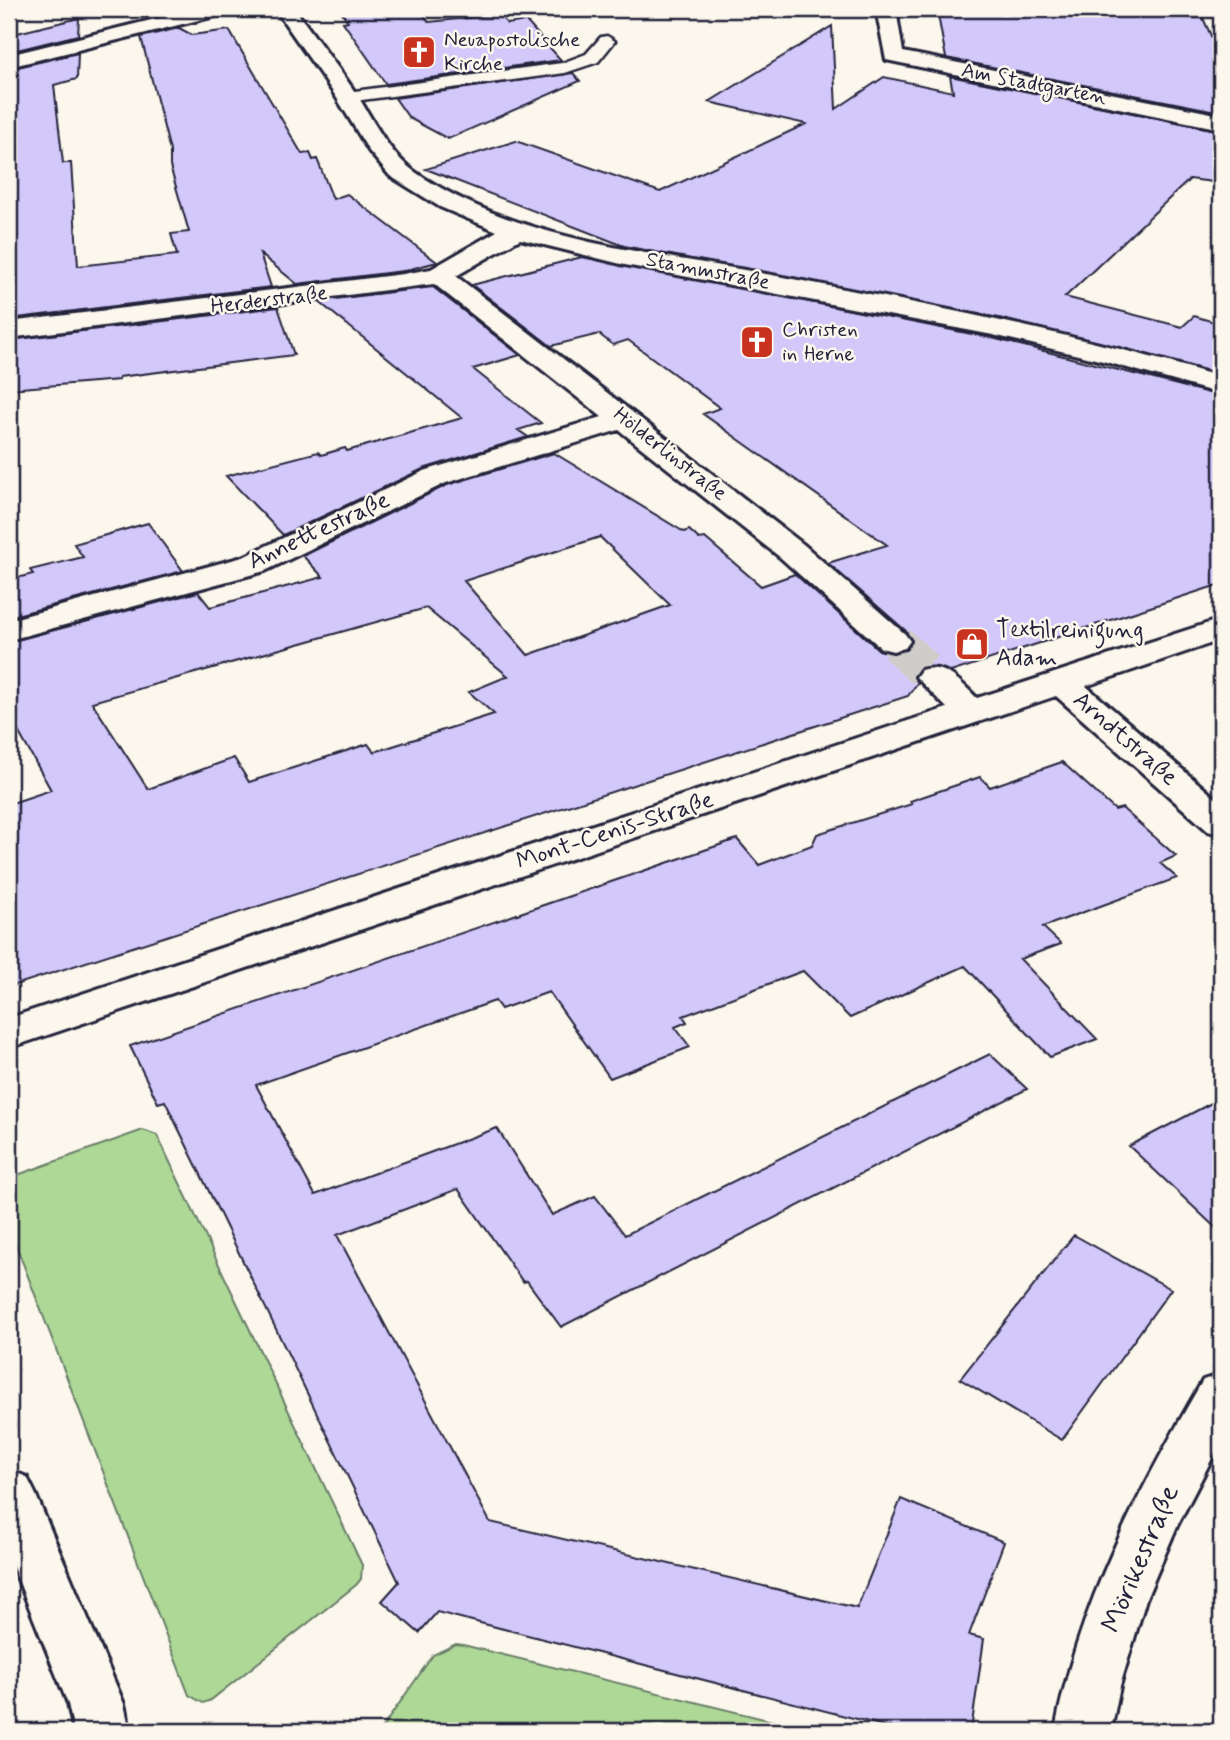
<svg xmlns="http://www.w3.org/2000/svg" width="1230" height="1740" font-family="Mynerve,sans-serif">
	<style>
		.green { fill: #aed896; stroke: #687d68; stroke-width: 2 }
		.building { fill: #d3c8fa; stroke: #22223b; stroke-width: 2; fill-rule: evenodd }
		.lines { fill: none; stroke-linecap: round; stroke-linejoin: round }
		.minor-tunnel-far1 { stroke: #d0ccc9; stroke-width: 30; stroke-dasharray: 30 15; stroke-linecap: butt }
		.minor-tunnel { stroke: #d0ccc9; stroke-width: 38; stroke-dasharray: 38 19; stroke-linecap: butt }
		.service-casing { stroke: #22223b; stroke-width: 5 }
		.minor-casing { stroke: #22223b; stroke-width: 6 }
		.service { fill: #fbf7ec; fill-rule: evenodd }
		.minor { fill: #fbf7ec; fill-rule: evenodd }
		.labels { text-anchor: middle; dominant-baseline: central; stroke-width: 5; stroke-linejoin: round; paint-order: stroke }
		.far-poi-label { font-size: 21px; fill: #22223b; stroke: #fbf7ec; text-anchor: start }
		.far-street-label { font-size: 21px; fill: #22223b; stroke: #fbf7ec }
		.street-label { font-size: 24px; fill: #22223b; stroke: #fbf7ec }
		.poi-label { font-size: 24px; fill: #22223b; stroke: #fbf7ec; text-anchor: start }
		.near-street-label { font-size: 28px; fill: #22223b; stroke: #fbf7ec }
	</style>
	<rect width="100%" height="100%" fill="#fbf7ec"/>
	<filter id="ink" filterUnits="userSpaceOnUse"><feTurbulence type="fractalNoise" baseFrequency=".0143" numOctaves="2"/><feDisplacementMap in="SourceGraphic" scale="14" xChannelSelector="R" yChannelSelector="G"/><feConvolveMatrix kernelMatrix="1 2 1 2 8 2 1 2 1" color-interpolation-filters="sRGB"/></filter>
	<g filter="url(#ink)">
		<path class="green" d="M143,1130L157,1135L362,1565L361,1579L356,1585L211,1700L203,1703L189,1695L9,1227V1178Z
			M456,1644L463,1645L813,1731H380L433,1655Z"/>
		<path class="building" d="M339,9H419L429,22L488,16L500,15L507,24L526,21L561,60L386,84L343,22L348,21Z
			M960,9H1185L1189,18H1203L1221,58V112L946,58L937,10Z
			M79,18L78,35L9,52V35Z
			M832,26L836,109L884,77L953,92L950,76L1221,131V183L1190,179L1065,297L1182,327L1194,316L1221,324V374L999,318L624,246L426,169L516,141L660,192L806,124L709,102Z
			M179,28L192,35L229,30L302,154L310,153L313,160L317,159L333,199L347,194L437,262L403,271L297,284L260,254L271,287L9,319V69L78,53L77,79L54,85L63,163H71L78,266L177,255L171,234L189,232L170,166V151L141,37Z
			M573,73L580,81L448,139L409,118L395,98Z
			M582,257L992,338L1221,396V584L951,672L938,667H921L913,677L918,682L908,696L9,987V804L51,790L9,715V642L198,592L210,607L323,577L303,556L447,485L554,453L684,532L689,530L699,539L705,538L761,586L795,574L879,650L894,654L907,650L913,641L907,632L828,563L887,545L703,414L720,408L628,340L613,345L599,334L551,346L472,285ZM600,537L670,605L528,655L464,581ZM426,608L508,676L469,692L494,714L374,752L368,744L249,782L234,758L148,789L92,702Z
			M433,287L520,355L473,369L541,423L518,430L528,437L423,469L283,535L226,476L318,452L321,455L345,448L347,451L462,418L318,301Z
			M278,307L294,355L119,377V380L9,389V340Z
			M148,523L183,571L9,617V580L33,574L30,570L83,557L74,544Z
			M1062,762L1115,810L1122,808L1176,856L1160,863L1177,878L1043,927L1061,944L1020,959L1097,1039L1050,1057L965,966L850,1018L803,971L683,1016L687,1022L675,1027L690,1047L610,1078L549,992L501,1009L495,1001L256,1085L315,1195L497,1128L552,1215L595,1196L625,1235L990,1054L1027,1089L561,1327L527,1281L523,1282L458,1189L337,1235L490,1522L857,1608L901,1499L1004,1542L969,1635L984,1639L971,1731H904L437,1612L419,1633L382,1601L399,1582L165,1101L158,1103L130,1046L737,839L759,865L812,845L817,834L912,804L910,801L980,777L990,787Z
			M1221,1098V1233L1129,1146Z
			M1074,1235L1171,1289L1062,1440L960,1379Z"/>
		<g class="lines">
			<path class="minor-tunnel-far1" d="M893,641L899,646"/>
			<path class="minor-tunnel" d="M897,644L933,677"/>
			<g class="service-casing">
				<path id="service" d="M607,36L615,41L598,62L565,73L347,102L338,97L347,92L562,63L586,54L601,37Z"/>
			</g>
			<g class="minor-casing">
				<path id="minor" d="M196,9H230L227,13L9,67V55Z
					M275,9H295C315,38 337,65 357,95C375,123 389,155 418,174C522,243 652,252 772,275C923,304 1074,333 1221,377V394L1099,360L993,335L625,265L520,239L456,276L803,544L905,634L910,641L905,648L893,651L881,648L781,558L619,430L446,483L265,571L9,640V620L243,557L424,471L602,417L434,284L9,338V322L403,274L431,269L497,231L440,207L390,176L369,151L335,95Z
					M876,9H896L903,52L1221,115V129L886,60Z
					M1221,619V640L1086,686L1221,803V835L1208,831L1056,696L9,1048V1018L947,708L916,677L921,670C946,663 960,682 977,698Z
					M1221,1374V1441L1177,1526L1146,1599L1120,1686L1111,1731H1055C1078,1605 1139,1490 1203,1380Z
					M9,1470L27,1477L35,1493L124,1704L130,1731H74L68,1704L9,1557Z"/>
			</g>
			<use href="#service" class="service"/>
			<use href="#minor" class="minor"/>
		</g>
	</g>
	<defs>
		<g id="church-square" transform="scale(1.75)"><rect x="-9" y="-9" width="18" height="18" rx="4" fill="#c8321e" stroke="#fbf7ec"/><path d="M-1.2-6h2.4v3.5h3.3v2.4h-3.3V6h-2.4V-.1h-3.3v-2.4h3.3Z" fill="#fff"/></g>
		<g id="shop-square" transform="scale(1.75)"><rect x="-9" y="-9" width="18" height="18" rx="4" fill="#c8321e" stroke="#fbf7ec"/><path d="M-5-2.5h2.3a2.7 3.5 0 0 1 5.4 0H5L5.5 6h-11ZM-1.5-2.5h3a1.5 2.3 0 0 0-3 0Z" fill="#fff"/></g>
	</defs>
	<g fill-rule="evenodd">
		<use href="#church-square" x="419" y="52"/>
		<use href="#church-square" x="757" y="342"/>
		<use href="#shop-square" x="972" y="644"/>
	</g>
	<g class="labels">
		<g class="far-poi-label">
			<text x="444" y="40">Neuapostolische<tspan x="444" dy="24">Kirche</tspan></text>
			<text x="782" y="330">Christen<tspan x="782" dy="24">in Herne</tspan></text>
		</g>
		<g class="far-street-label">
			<text transform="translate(1034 84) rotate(11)">Am Stadtgarten</text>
			<text transform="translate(708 271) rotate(11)">Stammstraße</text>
			<text transform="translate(269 300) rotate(-7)">Herderstraße</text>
			<text transform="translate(670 454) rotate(38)">Hölderlinstraße</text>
		</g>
		<g class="street-label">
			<text transform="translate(319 531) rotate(-25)">Annettestraße</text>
			<text transform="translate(1125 739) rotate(41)">Arndtstraße</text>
			<text transform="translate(615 831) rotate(-18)">Mont-Cenis-Straße</text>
		</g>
		<g class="poi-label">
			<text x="996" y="630">Textilreinigung<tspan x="996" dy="28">Adam</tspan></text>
		</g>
		<g class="near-street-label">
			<text transform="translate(1141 1559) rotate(-67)">Mörikestraße</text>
		</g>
	</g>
	<rect width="1230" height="1740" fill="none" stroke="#fbf7ec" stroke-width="35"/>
	<rect x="18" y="18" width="1195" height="1705" fill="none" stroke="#22223b" stroke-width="2.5" filter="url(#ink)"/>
</svg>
